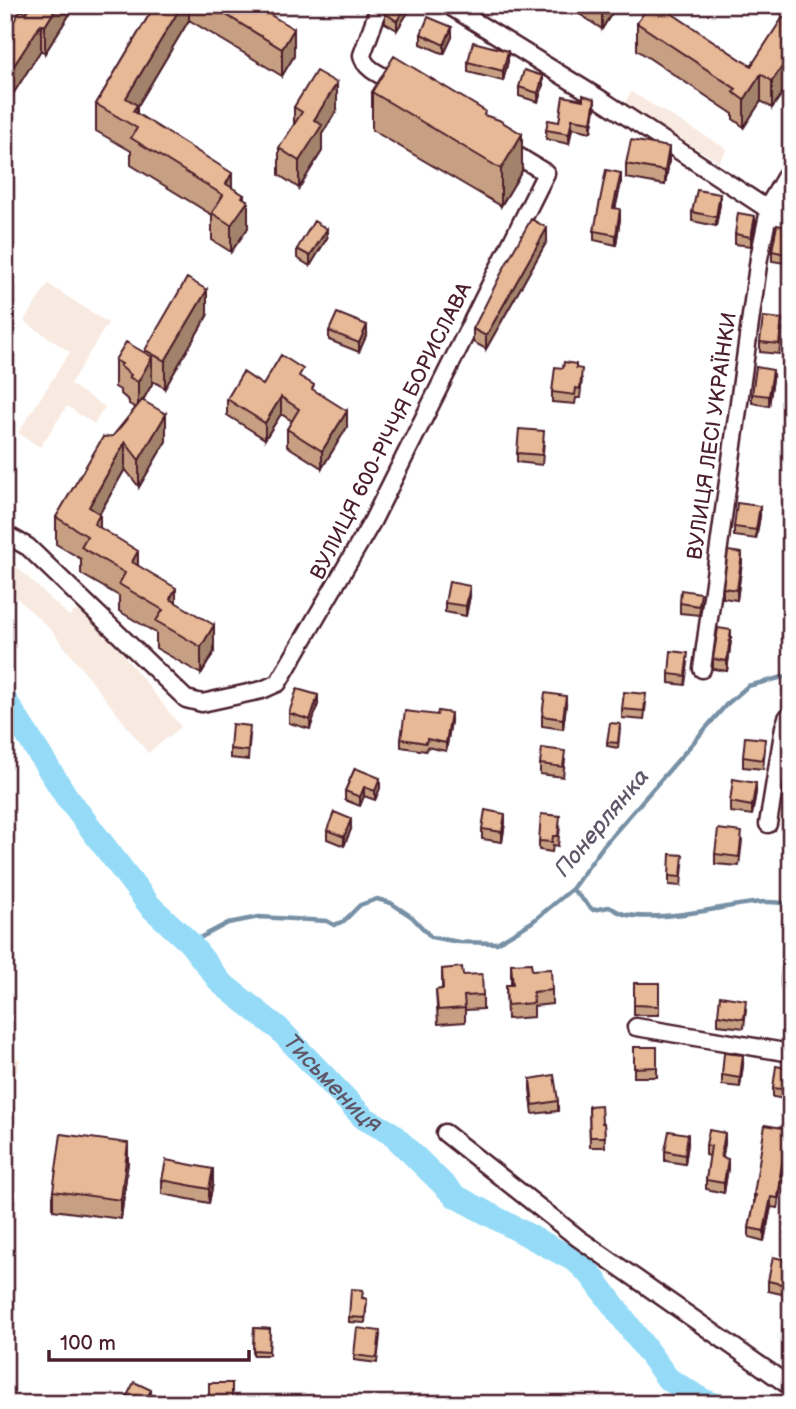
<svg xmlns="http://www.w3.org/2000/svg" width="796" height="1409" font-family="'Balsamiq Sans',sans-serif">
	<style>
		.built { fill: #f8eae0 }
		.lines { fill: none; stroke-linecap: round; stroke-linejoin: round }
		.stream { stroke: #7790a5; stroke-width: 4.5 }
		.river { stroke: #95dbf7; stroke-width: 24 }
		.street-casing { stroke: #4a1f2b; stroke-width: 21 }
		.secondary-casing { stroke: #4a1f2b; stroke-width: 26 }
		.street { stroke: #fff; stroke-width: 16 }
		.secondary { stroke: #fff; stroke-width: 21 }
		.wall { fill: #c79f82; stroke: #4a1f2b; stroke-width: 2 }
		.shaded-wall { fill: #a2826a; stroke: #4a1f2b; stroke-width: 2 }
		.building { fill: #e7b997; stroke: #4a1f2b; stroke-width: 2 }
		.labels { text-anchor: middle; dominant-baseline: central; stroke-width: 5; stroke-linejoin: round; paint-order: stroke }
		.street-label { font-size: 21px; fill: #4a1f2b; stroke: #fff }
		.water-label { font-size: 23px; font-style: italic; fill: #605768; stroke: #fff }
	</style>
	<rect width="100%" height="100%" fill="#fff"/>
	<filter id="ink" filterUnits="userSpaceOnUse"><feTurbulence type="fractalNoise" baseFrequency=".0143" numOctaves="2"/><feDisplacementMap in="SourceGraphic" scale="14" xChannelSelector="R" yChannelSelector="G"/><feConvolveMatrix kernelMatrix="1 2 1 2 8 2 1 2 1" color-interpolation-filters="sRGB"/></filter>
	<g filter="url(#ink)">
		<path class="built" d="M631,92L727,149L719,162L624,105Z
			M48,284L108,323L70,384L105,407L94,424L67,406L40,447L18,433L70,352L24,321Z
			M5,556L69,616L84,605L181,727L148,753L52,631L5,587Z
			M5,1056L20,1060L5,1107Z
			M5,1212L15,1215L5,1296Z"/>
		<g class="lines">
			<path class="stream" d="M572,889L593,910L609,907C614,909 619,913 624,914C649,921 700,912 726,907C749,903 769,899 791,905
				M190,943L228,923L259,917L327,921L334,925L344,921L360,905L377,899L391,903L412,917L431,937L459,942L497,943L532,922L572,889L604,845L726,705L748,686L791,675"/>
			<path class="river" id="s1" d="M5,700L66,796L150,906L190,943L221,983L278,1028L364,1118L391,1133L455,1196L576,1261L591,1275L668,1379L704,1401L713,1404"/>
			<g class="street-casing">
				<path id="street" d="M380,5L362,55C364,71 387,77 400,85
					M448,5L602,100L769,210L759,258L702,669
					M5,534L28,547L186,699L202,703L262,690L278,683L372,522L546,173L503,147
					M768,824L784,727L787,718L791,714
					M636,1027L791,1053
					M445,1133L578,1238L791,1387"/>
			</g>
			<g class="secondary-casing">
				<path id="secondary" d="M791,172L769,210L791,222"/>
			</g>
			<use href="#street" class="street"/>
			<use href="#secondary" class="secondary"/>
		</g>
		<path class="wall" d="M73,5V9L45,53L41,50L13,94L5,89V35L26,13Z
			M155,5H254L294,56L282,76L189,20L137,107V114L232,188L244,198L248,228L231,252L212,240V215L131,165V151L96,131V104Z
			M349,5H360L357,10Z
			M566,5H615V8L602,29Z
			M385,13L407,14L397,30L385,23Z
			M637,23L751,66L791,23V81L772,108L761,101L744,127L733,119V114L637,50Z
			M421,34L452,37L444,54L421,44Z
			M508,61L503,81L468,72V62Z
			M543,85L538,102L519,96V87Z
			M372,92L485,116L522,171L501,206L372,130Z
			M583,100L595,108L591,132L572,128L569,144L546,139V130L559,122Z
			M294,107L337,110L322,134V151L299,188L279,175V148L294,125Z
			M669,161L665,185L626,178V164Z
			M621,183L615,209L620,219L616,245L594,240V231Z
			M720,204L716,226L692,221V212Z
			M755,225L751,246L735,244V234Z
			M791,228V268L785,267V263L772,261V251Z
			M327,238L310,266L297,258V249Z
			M547,241L486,349L473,342V329Z
			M207,316L165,388L152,381V384L143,400L166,441L139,487L125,469L100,513V528L176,603L214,652L201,674L156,648V633L119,611V596L81,574V559L56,544V517L113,436L136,408L129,404V401L120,393V390L115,387V360L145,353V350Z
			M782,329L779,354L760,352V342Z
			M329,331L367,334L359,352L329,340Z
			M576,368L582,379L580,398H576L575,404L552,402V392Z
			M303,379L347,427L322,468L287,446V429L292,421L281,414L265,439L227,415V399L263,385Z
			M773,379L769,406L752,403V394Z
			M544,441L542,465L517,462V453Z
			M760,516L756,539L734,536V527Z
			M791,555V639L782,638V627Z
			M742,562L737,600L723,598V588Z
			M470,596L466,616L445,612V603Z
			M680,603H701L699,615L680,613Z
			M731,640L727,671L713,669V659Z
			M688,663L685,685L669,683V674Z
			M646,703L644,720L622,718V709Z
			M318,704L310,729L289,723V713Z
			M566,705L563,729L542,726V716Z
			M451,721L446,751L427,747L426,751L401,747V739Z
			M620,729L618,748L607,746V742Z
			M250,735L248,760L230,758V749Z
			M765,749L763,769L743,767V757Z
			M565,760L563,777L540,774V764Z
			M355,768L380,788L375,800L364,796L360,806L345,800V791Z
			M756,792L752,815L730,812V802Z
			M791,810V842L784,841V831Z
			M505,823L502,842L482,839V829Z
			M560,826L558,846L553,845L552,852L539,850V841Z
			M351,829L344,846L327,839V830Z
			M742,841L739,866L715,864V854Z
			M683,865L681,886L669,885V876Z
			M791,958V989L781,987V978Z
			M511,964L532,970L552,990V1004L534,1006V1017L507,1019L506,985H511Z
			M442,969L463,975L483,995V1009L465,1010V1022L438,1024L436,990L442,989Z
			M634,983H659V1015H634Z
			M791,1003V1032L782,1031V1022Z
			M746,1009L744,1028L718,1025V1015Z
			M634,1047H657V1077H634Z
			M743,1065L740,1087L722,1085V1075Z
			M791,1069V1100L773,1097V1088Z
			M530,1079L558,1101V1111L533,1114L530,1089Z
			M589,1106L602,1123H604L605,1147H590Z
			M788,1138L781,1178V1186L778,1208L771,1207L764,1241L749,1237V1228L754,1204V1194Z
			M725,1143L722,1158L728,1168L724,1193L706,1189V1180L710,1156L706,1155V1145Z
			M688,1144L685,1164L665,1161V1151Z
			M128,1162L121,1219L53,1210V1191Z
			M162,1180L213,1183L209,1203L162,1194Z
			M791,1271L786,1295L768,1291V1281Z
			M363,1298L367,1299L365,1323L349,1322V1317Z
			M254,1328L270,1329L269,1355H253Z
			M380,1336L377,1363L354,1360V1355Z"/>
		<path class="shaded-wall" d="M58,5H73V9L45,53V26Z
			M182,5H189V20L137,107V128L126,98Z
			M407,5V14L397,30V21Z
			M602,5H615V8L602,29Z
			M41,24V50L13,94V67Z
			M452,27V37L444,54V45Z
			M294,29V56L282,76V49Z
			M508,51V61L503,81V71Z
			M791,54V81L772,108V81Z
			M761,74V101L744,127V100Z
			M543,76V85L538,102V93Z
			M337,83V110L322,134V151L299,188V161L314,120Z
			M595,99V108L591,132V122Z
			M572,119V128L569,144V134Z
			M522,134V171L501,206V169Z
			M669,147V161L665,185V171Z
			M232,173V200L226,184Z
			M621,173V183L613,218V208Z
			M720,194V204L716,226V217Z
			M244,195V207L248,201V228L231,252V225Z
			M620,209V219L616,245V235Z
			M755,216V225L751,246V237Z
			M547,228V241L486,349V336Z
			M327,229V238L310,266V256Z
			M207,290V316L165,388V361Z
			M367,325V334L359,352V343Z
			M152,357V384L138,409V382Z
			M773,370V379L769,406V396Z
			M281,397V414L265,439V423Z
			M347,411V427L322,468V451Z
			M166,414V441L139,487V460Z
			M125,442V469L94,523L100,514V540L94,551L89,507Z
			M760,506V516L756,539V530Z
			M138,551V578L132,562Z
			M742,553V562L737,600V590Z
			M470,586V596L466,616V606Z
			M176,588V615L170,599Z
			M214,625V652L201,674V647Z
			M731,630V640L727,671V661Z
			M318,695V704L310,729V720Z
			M566,696V705L563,729V719Z
			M451,713V721L446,751V743Z
			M380,778V788L375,800V791Z
			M756,783V792L752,815V806Z
			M364,787V796L360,806V797Z
			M505,814V823L502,842V832Z
			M351,819V829L344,846V837Z
			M743,1055V1065L740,1087V1078Z
			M788,1129V1138L781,1178V1186L778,1208L780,1176Z
			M725,1133V1143L721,1167V1157Z
			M688,1134V1144L685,1164V1155Z
			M128,1143V1162L121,1219V1200Z
			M728,1159V1168L724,1193V1183Z
			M213,1169V1183L209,1203V1189Z
			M771,1197V1207L764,1241V1231Z
			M791,1261V1271L786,1295V1285Z
			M151,1390V1395L146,1404H144Z"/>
		<path class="building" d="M31,5H58L45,26L41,24L13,67L5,62V35L21,10L26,13Z
			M155,5H182L126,98L137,105L133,111L232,173L226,184L244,195L242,197L248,201L231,225L212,213L223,195L131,138L137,128L96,104Z
			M210,5H254L294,29L282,49Z
			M387,5H406L397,21L385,13Z
			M649,5H659L751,66L783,17L791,23V54L772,81L761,74L744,100L733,92L736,89L637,23Z
			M428,17L452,27L444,45L421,34Z
			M473,42L508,51L503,71L468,62Z
			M394,56L485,111L484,115L499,120L522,134L501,169L372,92Z
			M524,70L543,76L538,93L519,87Z
			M316,71L337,83L314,120L322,125L299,161L279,148L302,112L294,107Z
			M583,95L595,99L591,122L572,119L569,134L546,130L548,120L559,122L563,96L583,100Z
			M631,140L669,147L665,171L626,164Z
			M606,170L621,173L613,208L620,209L616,235L594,231Z
			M697,190L720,194L716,217L692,212Z
			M738,213L755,216L751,237L735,234Z
			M531,219L547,228L486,336L473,329L505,266Z
			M314,221L327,229L310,256L297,249Z
			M777,225L791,228V259L785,258L786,254L772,251Z
			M187,278L207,290L165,361L145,350Z
			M337,313L367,325L359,343L329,331Z
			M763,317L782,319L779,344L760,342Z
			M126,342L152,357L138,382L129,377L131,375L120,366L122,364L115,360Z
			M281,355L303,369L299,376L314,385L312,389L347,411L322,451L287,429L299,409L281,397L265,423L227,399L243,372L263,385Z
			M564,362L576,364V368L582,369L580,389L576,388L575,395L552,392L555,367L563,368Z
			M756,367L773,370L769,396L752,394Z
			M142,400L166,414L139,460L125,442L89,507L100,514L94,524L138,551L132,562L176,588L170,599L214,625L201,647L156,621L163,610L119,584L125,573L81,547L87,536L56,517L103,437L113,436Z
			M519,429L544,431L542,455L517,453Z
			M737,503L760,506L756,530L734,527Z
			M728,551L742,553L737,590L723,588Z
			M791,555V628L782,627Z
			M449,582L470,586L466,606L445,603Z
			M681,590L701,593L699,606L680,603Z
			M718,628L731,630L727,661L713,659Z
			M671,651L688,653L685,676L669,674Z
			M297,689L318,695L310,720L289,713Z
			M624,692L646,694L644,711L622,709Z
			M545,693L566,696L563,719L542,716Z
			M405,711L437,715L438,711L451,713L446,743L427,739L426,743L401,739Z
			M610,723L620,724L618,743L607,742Z
			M232,724L250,726L248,751L230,749Z
			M745,737L765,739L763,760L743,757Z
			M542,748L565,751L563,767L540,764Z
			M355,768L380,778L375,791L364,787L360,797L345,791Z
			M733,779L756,783L752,806L730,802Z
			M485,810L505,814L502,832L482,829Z
			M788,810H791V832L784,831Z
			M334,812L351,819L344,837L327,830Z
			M541,814L560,816L558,836H553L552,842L539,841Z
			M718,829L742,832L739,857L715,854Z
			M670,854L683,855L681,877L669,876Z
			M5,955L9,956L7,977H5Z
			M784,956L791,958V979L781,978Z
			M531,963L532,970L551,969L552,990L533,992L534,1003L507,1005L506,985H513L511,964Z
			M462,967L463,975L482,974L483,995L464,996L465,1008L438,1010L436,990L443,989L442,969Z
			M634,983H659V1006L634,1005Z
			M720,996L746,1000L744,1019L718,1015Z
			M784,1003H791V1023L782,1022Z
			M634,1047H657V1067L634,1068Z
			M724,1053L743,1055L740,1078L722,1075Z
			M776,1066L791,1069V1090L773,1088Z
			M554,1075L558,1101L533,1105L530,1079Z
			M601,1105L602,1123H604L605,1137H590L589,1106Z
			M765,1125L788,1129L780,1176L781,1177L778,1198L771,1197L764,1231L749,1228L756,1195L754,1194Z
			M709,1130L725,1133L721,1157L728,1159L724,1183L706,1180L711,1146L706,1145Z
			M669,1131L688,1134L685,1155L665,1151Z
			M61,1134L128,1143L121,1200L53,1191Z
			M166,1160L213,1169L209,1189L162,1180Z
			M773,1257L791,1261L786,1285L768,1281Z
			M351,1289L363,1290L362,1298L367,1299L365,1318L349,1317Z
			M254,1328L270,1329L269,1351L253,1350Z
			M357,1328L380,1331L377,1358L354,1355Z
			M134,1382L151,1390L144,1404H123Z
			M209,1383H232V1404H209Z"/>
	</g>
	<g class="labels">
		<g class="street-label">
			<text transform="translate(391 431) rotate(-63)">ВУЛИЦЯ 600-РІЧЧЯ БОРИСЛАВА</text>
			<text transform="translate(712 436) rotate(-82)">ВУЛИЦЯ ЛЕСІ УКРАЇНКИ</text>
		</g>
		<g class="water-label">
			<text transform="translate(602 823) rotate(-50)">Понерлянка</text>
			<text stroke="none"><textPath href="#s1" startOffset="508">Тисьмениця</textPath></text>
		</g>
	</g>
	<rect width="796" height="1409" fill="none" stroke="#fff" stroke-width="28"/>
	<rect x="14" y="14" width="768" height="1381" fill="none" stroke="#4a1f2b" stroke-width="2.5" filter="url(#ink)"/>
	<path d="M49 1350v10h200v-10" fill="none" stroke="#4a1f2b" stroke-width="3.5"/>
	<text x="60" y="1350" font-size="21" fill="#4a1f2b" stroke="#ffffff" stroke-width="5" paint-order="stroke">100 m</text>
</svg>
